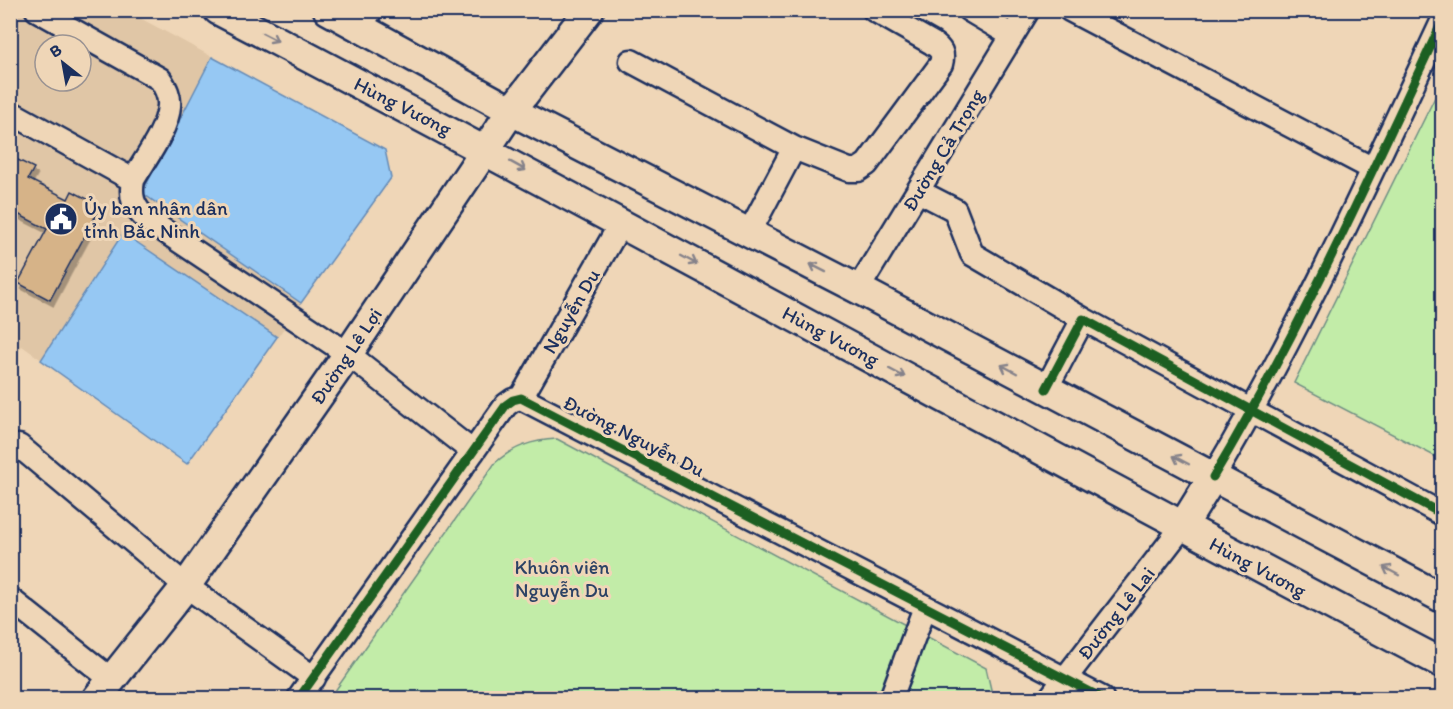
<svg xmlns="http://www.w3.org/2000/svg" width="1453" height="709" font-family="Itim,sans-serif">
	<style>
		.built { fill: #e0c6a6; fill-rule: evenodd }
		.green { fill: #c2eca8; stroke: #6e8e83; stroke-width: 1.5 }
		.water { fill: #96c8f3; stroke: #658bb7; stroke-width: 1.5 }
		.building { fill: #d6b388; stroke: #1b2f5e; stroke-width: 1.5; filter: url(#shadow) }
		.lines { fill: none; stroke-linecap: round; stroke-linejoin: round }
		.minor-casing { stroke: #1b2f5e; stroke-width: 27 }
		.major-casing { stroke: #1b2f5e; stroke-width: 33 }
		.minor { stroke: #efd6b7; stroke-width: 22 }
		.major { stroke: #efd6b7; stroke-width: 28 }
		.cycleway-casing { stroke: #efd6b7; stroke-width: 13 }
		.cycleway { stroke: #1b5e20; stroke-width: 9 }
		.oneway { stroke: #85828a }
		.labels { text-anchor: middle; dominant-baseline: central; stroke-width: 6; stroke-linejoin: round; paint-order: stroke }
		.street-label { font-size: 20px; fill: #1b2f5e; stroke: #efd6b7 }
		.poi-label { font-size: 20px; fill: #1b2f5e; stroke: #efd6b7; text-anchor: start }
		.park-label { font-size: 20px; fill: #2c4265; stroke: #efd6b7 }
	</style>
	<defs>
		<filter id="shadow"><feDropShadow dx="3.5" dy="6" stdDeviation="0" flood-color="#0004"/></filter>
	</defs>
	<rect width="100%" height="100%" fill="#efd6b7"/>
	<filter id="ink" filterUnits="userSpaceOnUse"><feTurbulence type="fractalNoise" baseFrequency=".0167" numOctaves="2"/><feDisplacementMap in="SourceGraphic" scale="12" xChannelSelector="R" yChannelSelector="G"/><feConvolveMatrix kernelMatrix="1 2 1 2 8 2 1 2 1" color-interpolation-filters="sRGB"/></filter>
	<g filter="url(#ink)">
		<path class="built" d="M11,11H127L385,150L391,178L187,464L22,346L11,357ZM45,45H81V81H45Z"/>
		<path class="green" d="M1442,83V460L1294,383Z
			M557,439L986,668L993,698H726L716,690L709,698H330L495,463C513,447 532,440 557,439Z"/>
		<path class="water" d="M212,57L385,150L391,178L301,303L142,193Z
			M123,233L277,337L187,464L41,360Z"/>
		<path class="building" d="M10,156L34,168L28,179L68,199L72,191L101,206L50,300L18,283L47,229L10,210Z"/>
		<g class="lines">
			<g class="minor-casing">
				<path id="minor" d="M969,10L1011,35
					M1070,10L1373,169
					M360,28L371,10
					M631,61L794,148L849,170H858L867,164L941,64C944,53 941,49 932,43L874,10
					M10,112L133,180C145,159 167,131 169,106C170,96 166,88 160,79L37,10
					M133,180C130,197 133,206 145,218L348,354L473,452
					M918,191L955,210L972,254L1083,319
					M749,233L794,148
					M858,289L1028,10
					M1046,389L1083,319L1442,514
					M521,398L621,223
					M19,446L186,586L314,678
					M1213,477C1300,331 1370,176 1442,22
					M10,599L112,680
					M299,698L506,405L513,400L521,398L1102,698
					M891,698L925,607
					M1050,698L1182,527"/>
			</g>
			<g class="major-casing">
				<path id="major" d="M218,10C629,224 1032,449 1442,663
					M328,10L525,118L858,289L1442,598
					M1182,527L1213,477
					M97,698L186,586L348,354L512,110L589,10"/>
			</g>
			<use href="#minor" class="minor"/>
			<use href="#major" class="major"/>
			<g class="cycleway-casing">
				<path id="cycleway" d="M1046,389L1083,319L1442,514
					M1213,477C1300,331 1370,176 1442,22
					M299,698L506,405L513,400L521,398L1102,698"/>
			</g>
			<use href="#cycleway" class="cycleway"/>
		</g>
		<defs><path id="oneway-shaft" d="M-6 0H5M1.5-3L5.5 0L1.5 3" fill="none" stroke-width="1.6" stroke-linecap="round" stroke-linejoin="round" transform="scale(1.5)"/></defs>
		<g class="oneway">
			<use href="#oneway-shaft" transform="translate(270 37) rotate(27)"/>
			<use href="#oneway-shaft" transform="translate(518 166) rotate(29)"/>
			<use href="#oneway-shaft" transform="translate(689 260) rotate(28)"/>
			<use href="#oneway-shaft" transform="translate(818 268) rotate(-153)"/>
			<use href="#oneway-shaft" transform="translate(1009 369) rotate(-152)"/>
			<use href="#oneway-shaft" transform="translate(897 373) rotate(28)"/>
			<use href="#oneway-shaft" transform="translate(1181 460) rotate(-152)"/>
			<use href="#oneway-shaft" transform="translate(1391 571) rotate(-152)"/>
		</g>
	</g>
	<defs>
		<g id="civic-disc" transform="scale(1.725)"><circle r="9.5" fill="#1b2f5e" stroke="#efd6b7"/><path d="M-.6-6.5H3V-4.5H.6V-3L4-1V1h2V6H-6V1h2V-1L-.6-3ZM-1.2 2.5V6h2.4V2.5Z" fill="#fff"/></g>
	</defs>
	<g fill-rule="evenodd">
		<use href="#civic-disc" x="61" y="219"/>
	</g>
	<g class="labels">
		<g class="street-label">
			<text transform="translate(403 106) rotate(27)">Hùng Vương</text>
			<text transform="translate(943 150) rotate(-59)">Đường Cả Trọng</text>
			<text transform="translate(571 311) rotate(-60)">Nguyễn Du</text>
			<text transform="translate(831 336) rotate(28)">Hùng Vương</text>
			<text transform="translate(346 356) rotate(-56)">Đường Lê Lợi</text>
			<text transform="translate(634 436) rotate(27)">Đường Nguyễn Du</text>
			<text transform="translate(1258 567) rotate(28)">Hùng Vương</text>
			<text transform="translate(1116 613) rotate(-52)">Đường Lê Lai</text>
		</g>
		<g class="poi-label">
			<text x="84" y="208">Ủy ban nhân dân<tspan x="84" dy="23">tỉnh Bắc Ninh</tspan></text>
		</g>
		<g class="park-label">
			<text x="562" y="567">Khuôn viên<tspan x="562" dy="23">Nguyễn Du</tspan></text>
		</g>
	</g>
	<rect width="1453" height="709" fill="none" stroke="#efd6b7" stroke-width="36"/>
	<rect x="18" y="18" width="1417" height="673" fill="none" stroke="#1b2f5e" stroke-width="2" filter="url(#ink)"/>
	<g transform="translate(63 63) rotate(329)"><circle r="28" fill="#efd6b7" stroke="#9a9393" stroke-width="1.5"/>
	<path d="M0-4.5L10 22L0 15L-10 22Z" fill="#1b2f5e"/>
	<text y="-9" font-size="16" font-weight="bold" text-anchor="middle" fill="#1b2f5e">B</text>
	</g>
</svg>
